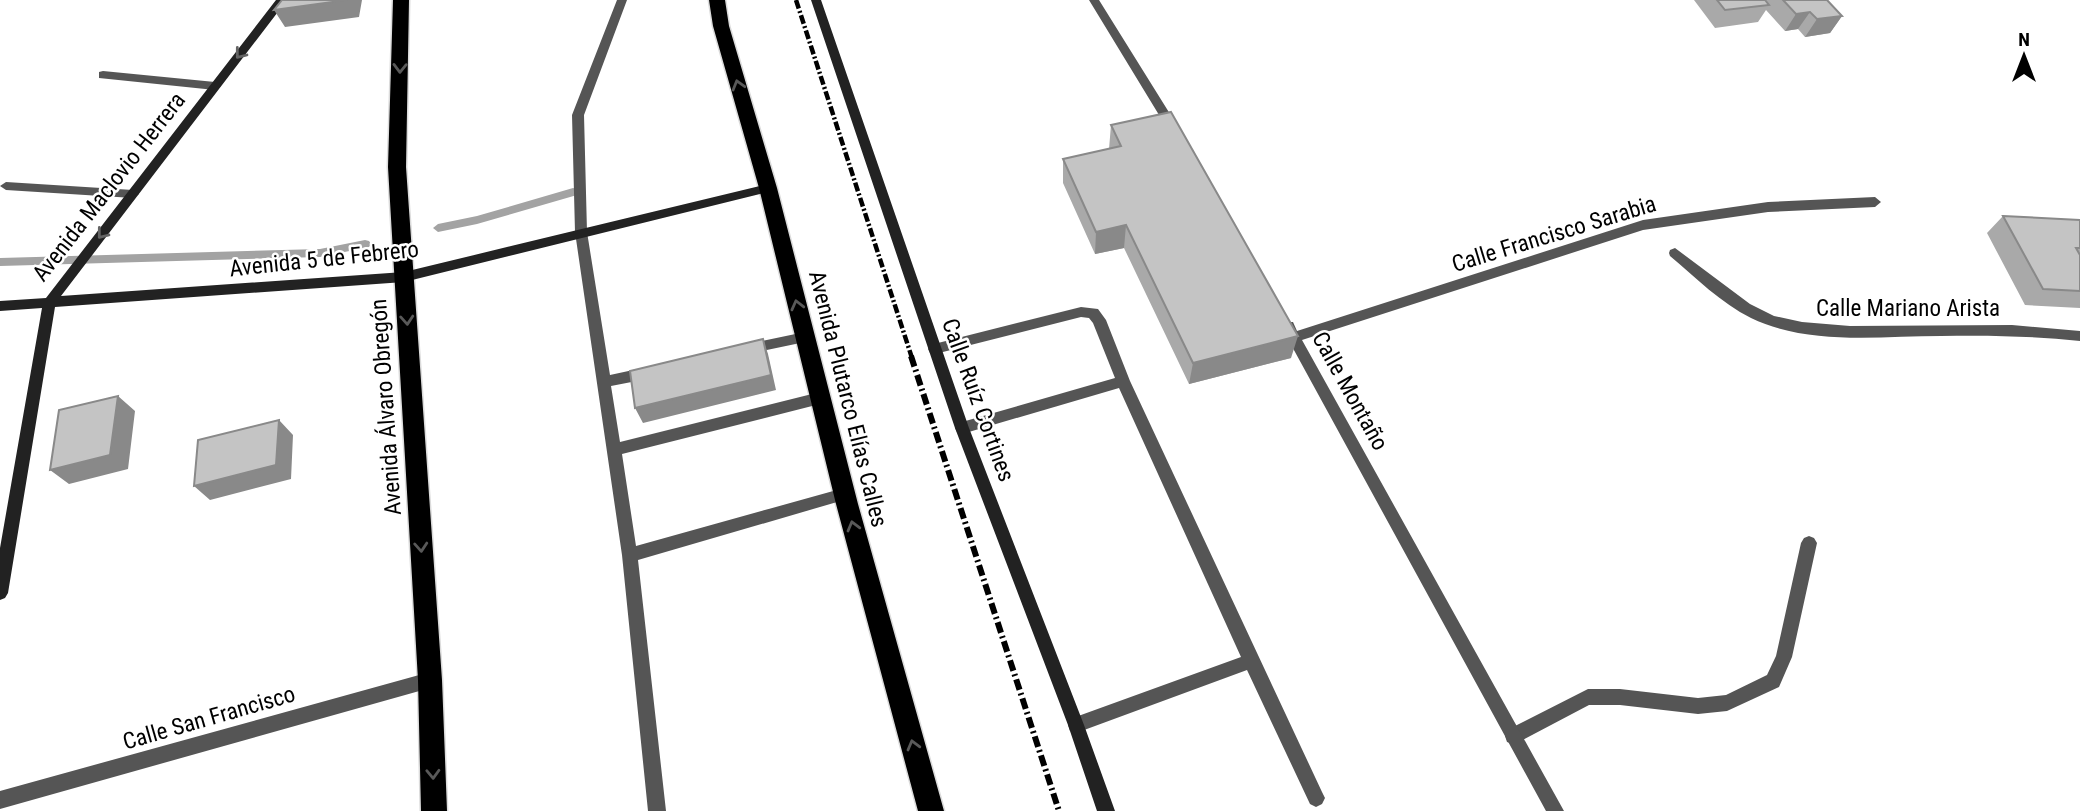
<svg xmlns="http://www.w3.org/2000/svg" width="2080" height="811" font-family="'Roboto Condensed',sans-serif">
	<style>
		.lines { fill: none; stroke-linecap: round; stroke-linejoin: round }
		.stream { fill: #a3a3a3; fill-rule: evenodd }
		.highway-casing { stroke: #dbdbdb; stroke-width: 3 }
		.lane { fill: #555; fill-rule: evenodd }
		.street { fill: #555; fill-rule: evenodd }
		.secondary { fill: #222; fill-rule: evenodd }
		.highway { fill: #000; fill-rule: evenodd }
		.rail-far1 { stroke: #000; stroke-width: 4.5; stroke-dasharray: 9 2.5 2 2.5; stroke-linecap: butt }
		.rail { stroke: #000; stroke-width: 6; stroke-dasharray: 11 3.5 2 3.5; stroke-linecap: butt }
		.wall { fill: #a9a9a9 }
		.shaded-wall { fill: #898989 }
		.building { fill: #c4c4c4; stroke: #898989; stroke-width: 2 }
		.oneway { stroke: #646464 }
		.oneway2 { stroke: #595959 }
		.labels { text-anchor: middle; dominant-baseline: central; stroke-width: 5; stroke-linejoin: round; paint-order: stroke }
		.street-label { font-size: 23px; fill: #000; stroke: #fff }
	</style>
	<rect width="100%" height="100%" fill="#fff"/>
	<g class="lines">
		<path class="stream" d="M573,188L577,189L578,192L577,195L477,224L438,232L433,228L438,224L477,216Z
			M365,240L369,241L371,244L369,247L320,257L0,266V258L320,249Z"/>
		<g class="highway-casing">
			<path id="highway" d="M393,0H409L406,167L442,680L447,811H421L418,680L388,167Z
				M709,0H725L729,26L777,188L858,504L944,811H918L836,504L759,188L713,26Z"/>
		</g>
		<path class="lane" d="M617,0H627L584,115L587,232L610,375L647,367L652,369L654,373L652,377L647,379L611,386L620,442L820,392L825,394L827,398L825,402L820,404L622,454L636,546L844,488L849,489L851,494L849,499L844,500L638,560L666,811H648L622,555L575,232L572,115Z
			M103,71L215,82L221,86L215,90L99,78V72Z
			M6,182L133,190L139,194L133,198L6,190L0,186Z
			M1081,307L1098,309L1106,320L1130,381L1322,792L1325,798L1322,804L1316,807L1310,804L1247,670L1076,733L1070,731L1068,725L1070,719L1241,657L1119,388L962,434L957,432L955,428L957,424L962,422L1115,378L1093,323L1089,318L1081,317L935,354L930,353L928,349L930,345Z
			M805,332L812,337L805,342L748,354L743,353L741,349L743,345L748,344Z
			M1809,536L1814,538L1817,543L1792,657L1779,687L1727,711L1698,714L1620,705H1589L1519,742L1513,744L1507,742L1505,736L1507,730L1588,689H1620L1698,698L1726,695L1767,675L1776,656L1801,543L1804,538Z"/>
		<path class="street" d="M1089,0H1099L1180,130L1178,133H1170Z
			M1875,197L1881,202L1875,207L1768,212L1643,230L1302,340L1564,811H1546L1283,330L1281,326L1283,322H1293L1297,331L1643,220L1768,202Z
			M1675,248L1750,304L1774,316L1802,322L1850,326L2012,325L2080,331V341C2034,336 1988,335 1941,336C1879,336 1809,346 1751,318C1721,303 1696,278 1670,256L1669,253L1670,250Z
			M430,672L436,674L438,680L436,686L430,688L0,809V791Z"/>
		<path class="secondary" d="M276,0H287L61,296L404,272L768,184L774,188L768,192L404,282L55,307L8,593L5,598L0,600V548L42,308L0,311V301L46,298Z
			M811,0H821L969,428L1084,725L1115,811H1097L1068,725L955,428Z"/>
		<use href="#highway" class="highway"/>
		<path class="rail-far1" d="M796,0L912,358"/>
		<path class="rail" d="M911,356L1059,811"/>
	</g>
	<path class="wall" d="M1694,0H1827L1842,16L1830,33L1805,37L1798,29L1785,31L1766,10L1758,22L1715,28Z
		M1111,125L1291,358L1189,384L1124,248L1095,254L1063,183V159L1109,149Z
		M2003,216L2080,220V308L2025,305L1987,233Z"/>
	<path class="shaded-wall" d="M347,0H362L359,17L285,27L274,10Z
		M1810,12L1798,29L1785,31L1796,14Z
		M1842,16L1830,33L1805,37L1817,19Z
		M1126,225L1124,248L1095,254L1096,232Z
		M1298,336L1291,358L1189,384L1193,363Z
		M763,339L768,354L776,390L643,423L635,408Z
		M118,396L135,411L128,469L69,484L50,470Z
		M279,420L293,435L291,479L210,500L194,486Z"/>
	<path class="building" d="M282,0H347L274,10Z
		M1717,0H1765L1769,5L1725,10Z
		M1783,0H1827L1842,16L1817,19L1810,12L1796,14Z
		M1171,112L1298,336L1193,363L1126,225L1096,232L1063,159L1121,146L1111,125Z
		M2003,216L2080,220V248H2076L2080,255V291L2043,289Z
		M763,339L771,375L635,408L630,371Z
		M118,396L110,455L50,470L59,410Z
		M279,420L276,465L194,486L198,440Z"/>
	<defs><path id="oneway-chevron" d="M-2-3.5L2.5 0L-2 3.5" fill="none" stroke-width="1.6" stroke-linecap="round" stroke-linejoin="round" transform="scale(1.75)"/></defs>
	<g class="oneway">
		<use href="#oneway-chevron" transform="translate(240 54) rotate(128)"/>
		<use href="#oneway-chevron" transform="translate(102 234) rotate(128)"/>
	</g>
	<g class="oneway2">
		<use href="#oneway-chevron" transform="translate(400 68) rotate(91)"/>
		<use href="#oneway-chevron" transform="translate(738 85) rotate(-106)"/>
		<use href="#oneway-chevron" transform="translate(797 305) rotate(-104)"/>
		<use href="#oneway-chevron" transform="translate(407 320) rotate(86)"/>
		<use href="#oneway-chevron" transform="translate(853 526) rotate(-105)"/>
		<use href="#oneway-chevron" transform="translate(421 547) rotate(86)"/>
		<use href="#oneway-chevron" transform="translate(913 745) rotate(-105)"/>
		<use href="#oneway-chevron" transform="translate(433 774) rotate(88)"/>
	</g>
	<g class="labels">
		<g class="street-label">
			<text transform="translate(109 187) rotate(-52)">Avenida Maclovio Herrera</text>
			<text transform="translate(1554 234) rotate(-17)">Calle Francisco Sarabia</text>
			<text transform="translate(324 259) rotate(-6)">Avenida 5 de Febrero</text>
			<text x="1908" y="308">Calle Mariano Arista</text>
			<text transform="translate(1350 391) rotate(61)">Calle Montaño</text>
			<text transform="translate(848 399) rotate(76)">Avenida Plutarco Elías Calles</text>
			<text transform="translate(978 400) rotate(70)">Calle Ruíz Cortines</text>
			<text transform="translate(386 407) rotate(-94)">Avenida Álvaro Obregón</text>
			<text transform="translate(209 718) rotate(-16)">Calle San Francisco</text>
		</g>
	</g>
	<g transform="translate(2024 56)" stroke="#ffffff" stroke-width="5" paint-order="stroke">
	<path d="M0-5L12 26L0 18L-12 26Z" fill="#000000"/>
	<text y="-10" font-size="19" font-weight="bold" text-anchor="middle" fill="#000000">N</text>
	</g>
</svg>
